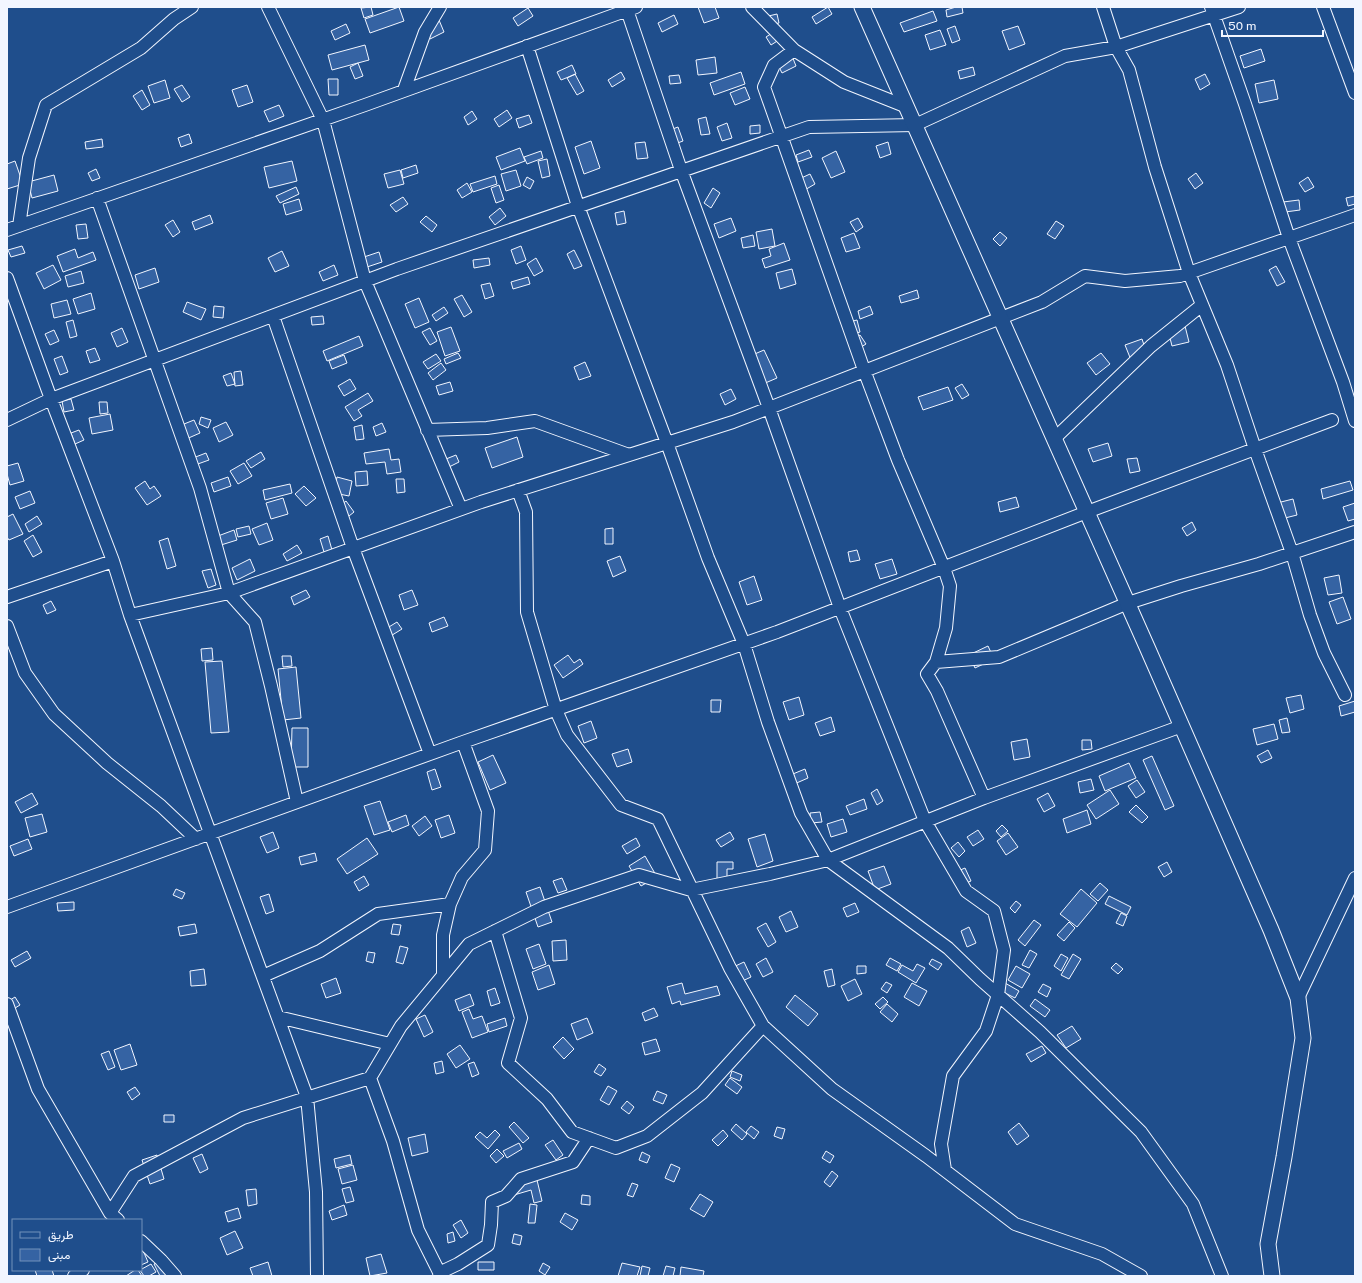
<svg xmlns="http://www.w3.org/2000/svg" width="1362" height="1283" font-family="'Public Sans',Vazirmatn,sans-serif">
	<style>
		.building { fill: #3563a3; stroke: #f2f6ff }
		.lines { fill: none; stroke-linecap: round; stroke-linejoin: round }
		.minor-casing { stroke: #f2f6ff; stroke-width: 14 }
		.tertiary-casing { stroke: #f2f6ff; stroke-width: 17 }
		.minor { stroke: #1f4e8c; stroke-width: 12 }
		.tertiary { stroke: #1f4e8c; stroke-width: 15 }
	</style>
	<rect width="100%" height="100%" fill="#1f4e8c"/>
	<path class="building" d="M371,7L373,15L364,18L361,8Z
		M399,7L404,21L370,33L365,19Z
		M698,7H715L719,18L704,23Z
		M828,7L832,14L816,24L812,17Z
		M956,7H962L963,13L947,17L946,10Z
		M528,8L533,16L518,26L513,18Z
		M933,11L937,21L904,32L900,23Z
		M777,14L779,23L763,27L760,18Z
		M674,15L678,24L662,32L658,23Z
		M439,20L444,32L430,39L425,26Z
		M346,24L350,33L335,40L331,31Z
		M955,26L960,40L952,43L947,29Z
		M1018,26L1025,44L1009,50L1002,31Z
		M780,28L785,36L771,45L766,37Z
		M940,30L946,45L930,50L925,35Z
		M365,45L369,60L332,70L328,55Z
		M1261,49L1265,61L1244,68L1240,56Z
		M792,56L796,66L782,73L777,63Z
		M715,57L717,73L698,75L696,60Z
		M358,63L363,76L355,79L350,67Z
		M572,65L576,74L561,80L557,72Z
		M973,67L975,75L960,79L958,71Z
		M621,72L625,79L612,87L608,80Z
		M741,72L745,84L714,95L710,83Z
		M575,74L584,91L577,95L567,78Z
		M1205,74L1210,84L1200,90L1195,79Z
		M679,75L681,83L670,84L669,76Z
		M328,79H338V95H329Z
		M165,80L170,98L154,103L148,86Z
		M1274,80L1278,99L1259,103L1255,84Z
		M182,85L190,97L182,102L174,89Z
		M247,85L253,102L238,107L232,90Z
		M745,87L750,99L735,105L730,93Z
		M142,90L150,105L142,110L133,96Z
		M279,105L284,116L269,122L264,111Z
		M507,110L512,118L499,127L494,119Z
		M472,111L477,119L468,125L464,117Z
		M529,115L532,123L519,128L516,119Z
		M706,117L710,134L701,135L698,119Z
		M727,123L732,138L722,141L717,127Z
		M760,125V133L750,134V126Z
		M678,127L683,141L675,144L670,130Z
		M189,134L192,143L181,147L178,138Z
		M102,139L103,147L86,149L85,142Z
		M591,141L600,168L584,174L575,147Z
		M645,142L648,158L637,159L635,143Z
		M888,142L891,154L880,158L876,146Z
		M520,148L525,161L501,170L496,157Z
		M809,150L812,157L798,162L796,155Z
		M541,151L543,158L527,164L524,157Z
		M836,151L845,172L831,178L822,158Z
		M547,159L550,176L542,178L538,161Z
		M15,161L23,184L7,189V164Z
		M292,161L297,181L269,188L264,167Z
		M416,165L418,173L403,178L401,170Z
		M96,169L100,178L92,181L88,173Z
		M400,170L404,184L388,188L384,174Z
		M516,170L521,186L506,191L501,174Z
		M1196,173L1203,183L1195,189L1188,179Z
		M810,174L815,184L803,191L797,180Z
		M54,175L58,191L32,198L28,182Z
		M495,176L497,184L473,192L470,184Z
		M527,177L534,181L530,189L523,185Z
		M1308,177L1314,187L1305,192L1299,183Z
		M467,183L472,192L462,198L457,190Z
		M499,185L504,200L496,203L491,188Z
		M296,187L299,194L280,203L276,196Z
		M713,188L720,193L711,208L704,203Z
		M1355,196V204L1348,206L1346,198Z
		M403,197L408,204L396,212L390,205Z
		M299,199L302,210L286,215L283,204Z
		M1299,200L1300,210L1285,212L1283,202Z
		M500,208L506,216L495,225L489,217Z
		M624,211L626,223L617,225L615,213Z
		M210,215L213,223L195,230L192,222Z
		M426,216L437,225L432,232L420,222Z
		M731,218L736,231L719,238L714,224Z
		M858,218L863,227L856,232L850,222Z
		M173,220L180,232L173,237L165,225Z
		M1056,221L1064,226L1055,239L1047,234Z
		M86,224L88,238L78,239L76,225Z
		M772,229L775,246L759,249L756,232Z
		M1000,232L1007,238L1000,246L993,239Z
		M854,233L860,248L846,252L841,238Z
		M753,235L755,246L743,248L741,238Z
		M784,243L790,260L765,268L762,259L771,256L769,249Z
		M22,246L25,253L11,257L8,250Z
		M521,246L526,260L516,264L511,250Z
		M75,249L78,258L93,252L96,260L63,272L57,256Z
		M574,250L582,266L574,269L567,254Z
		M282,251L289,266L275,272L268,258Z
		M379,252L382,262L367,267L364,257Z
		M489,258L490,265L474,268L473,260Z
		M536,258L543,271L534,276L527,264Z
		M53,265L61,280L44,289L36,273Z
		M334,265L338,275L323,281L319,272Z
		M1276,266L1285,282L1277,286L1269,270Z
		M155,268L159,282L139,289L135,275Z
		M792,269L796,284L780,289L776,273Z
		M81,271L84,283L68,287L65,276Z
		M528,277L530,284L513,289L511,282Z
		M490,283L494,296L485,299L481,285Z
		M917,290L919,298L901,303L899,296Z
		M91,293L95,309L78,314L73,299Z
		M462,295L472,312L464,317L454,299Z
		M419,298L429,322L415,328L405,304Z
		M67,300L71,314L54,318L51,304Z
		M187,302L206,309L201,320L183,312Z
		M214,306L224,307L223,318L213,317Z
		M870,306L873,314L860,319L858,311Z
		M444,307L448,313L436,321L432,315Z
		M323,316L324,324L312,325L311,317Z
		M73,320L77,336L70,338L66,322Z
		M857,320L860,332L853,334L849,322Z
		M1185,326L1189,342L1172,346L1168,330Z
		M451,327L460,351L445,356L437,332Z
		M122,328L128,342L117,347L111,333Z
		M430,328L437,341L430,345L422,332Z
		M54,330L59,341L50,345L45,334Z
		M860,335L866,344L858,349L852,340Z
		M359,336L363,346L327,361L323,351Z
		M1142,339L1147,354L1131,360L1125,345Z
		M95,348L100,360L90,363L86,351Z
		M764,350L777,378L763,384L750,356Z
		M458,353L461,358L446,364L444,359Z
		M1101,353L1110,364L1096,375L1087,363Z
		M436,354L441,361L428,369L423,362Z
		M344,355L347,363L332,369L329,361Z
		M62,356L68,372L60,375L54,359Z
		M585,362L591,376L579,380L574,367Z
		M441,363L446,370L433,380L428,373Z
		M241,371L243,385L235,386L234,372Z
		M231,373L235,384L227,386L223,376Z
		M350,379L356,389L344,396L338,386Z
		M450,382L453,391L439,395L436,386Z
		M962,384L969,395L962,399L955,388Z
		M948,387L953,400L923,410L918,397Z
		M731,389L736,399L725,405L720,394Z
		M368,393L373,401L358,410L362,416L354,421L345,407Z
		M71,399L74,410L64,412L62,401Z
		M99,402H107L108,413L100,414Z
		M110,414L113,430L92,434L89,418Z
		M201,417L211,420L208,428L199,424Z
		M194,420L200,433L184,440L179,426Z
		M226,422L233,435L219,442L213,428Z
		M382,423L386,432L376,436L373,427Z
		M362,425L364,439L356,440L354,427Z
		M79,430L84,440L75,444L71,433Z
		M517,437L523,457L492,468L485,448Z
		M1108,443L1112,456L1093,462L1088,449Z
		M389,449L391,460L399,459L401,472L387,474L385,462L366,464L364,453Z
		M261,452L265,459L251,468L246,461Z
		M206,453L209,460L195,465L193,458Z
		M456,455L459,462L449,467L446,459Z
		M1137,458L1140,471L1130,473L1127,459Z
		M18,463L24,481L10,485L7,474V466Z
		M244,463L252,476L238,484L230,471Z
		M367,471L368,485L356,486L355,472Z
		M228,477L231,486L214,492L211,483Z
		M337,477L352,481L349,496L334,493Z
		M396,479H404L405,492L397,493Z
		M145,481L150,489L154,486L161,496L147,505L135,488Z
		M1350,481L1353,490L1323,499L1321,489Z
		M290,484L292,493L265,500L263,490Z
		M304,486L316,498L306,506L295,494Z
		M30,491L35,503L20,509L15,497Z
		M1016,497L1019,507L1000,512L998,502Z
		M283,498L288,514L271,519L266,503Z
		M1293,499L1297,515L1281,519L1277,503Z
		M346,501L354,512L344,520L336,509Z
		M1355,503V519L1348,521L1343,507Z
		M13,514L23,534L9,540L7,537V517Z
		M37,516L42,524L29,532L25,524Z
		M1192,522L1196,530L1187,536L1182,528Z
		M267,523L273,540L259,545L252,529Z
		M249,526L251,534L238,537L236,529Z
		M613,528V544H605V529Z
		M234,530L237,540L221,545L218,536Z
		M33,535L42,552L33,557L24,541Z
		M328,536L332,550L324,552L320,539Z
		M168,538L176,566L167,569L159,541Z
		M297,545L302,553L287,561L283,554Z
		M857,550L860,560L850,562L848,552Z
		M620,556L626,571L613,577L607,561Z
		M250,559L255,571L237,580L232,568Z
		M892,559L897,574L880,579L875,564Z
		M211,569L216,585L208,588L202,571Z
		M1339,575L1342,593L1328,595L1324,578Z
		M754,576L762,600L747,605L739,582Z
		M306,590L310,597L294,605L291,597Z
		M412,590L418,605L404,610L399,595Z
		M1343,597L1351,619L1337,624L1329,602Z
		M51,601L56,610L47,614L43,605Z
		M444,617L448,626L432,632L429,623Z
		M397,622L402,629L389,637L384,630Z
		M988,646L994,659L975,668L969,655Z
		M212,648L213,660L202,661L201,649Z
		M568,655L574,663L580,659L583,664L563,678L554,665Z
		M282,656H291L292,666L283,667Z
		M222,661L229,732L211,733L205,662Z
		M296,667L301,718L283,720L278,669Z
		M1301,695L1304,709L1290,713L1286,698Z
		M799,697L804,715L789,720L783,702Z
		M711,700H721L720,712H711Z
		M1355,701V712L1341,716L1339,706Z
		M831,717L835,731L820,736L815,723Z
		M1287,718L1290,732L1282,733L1279,720Z
		M591,721L597,738L584,743L578,726Z
		M1274,724L1278,739L1257,745L1253,729Z
		M292,728H308V767H291Z
		M1027,739L1030,757L1014,760L1011,742Z
		M1082,740H1091L1092,749L1082,750Z
		M628,749L632,762L617,767L612,754Z
		M1268,750L1272,758L1261,763L1257,756Z
		M493,755L506,783L490,790L478,762Z
		M1152,756L1174,806L1165,810L1143,760Z
		M1129,763L1136,778L1105,791L1099,776Z
		M435,769L441,787L432,790L427,772Z
		M805,769L808,778L792,785L788,776Z
		M1091,779L1094,790L1080,793L1078,782Z
		M1137,780L1145,792L1136,798L1128,786Z
		M877,789L883,801L877,805L871,793Z
		M1110,790L1119,804L1096,819L1087,805Z
		M32,793L38,804L21,813L15,802Z
		M1048,793L1055,806L1044,812L1037,799Z
		M864,799L867,809L850,815L846,806Z
		M380,801L390,830L374,835L364,806Z
		M1136,805L1148,817L1142,823L1129,812Z
		M1087,810L1091,824L1067,833L1063,819Z
		M820,812L822,822L811,823L810,813Z
		M42,814L47,832L30,837L25,818Z
		M406,815L409,825L392,832L388,822Z
		M449,815L455,833L441,838L435,820Z
		M425,816L432,826L419,836L412,826Z
		M843,819L847,832L831,837L827,824Z
		M1002,825L1008,831L1001,837L996,831Z
		M978,830L984,839L973,846L967,837Z
		M273,832L279,848L267,853L260,837Z
		M730,832L734,839L721,847L716,840Z
		M1008,833L1018,847L1006,855L997,841Z
		M765,834L773,861L757,867L748,839Z
		M367,838L378,854L347,874L337,859Z
		M636,838L640,846L627,854L622,846Z
		M28,839L32,849L14,856L10,846Z
		M958,842L965,851L959,857L951,848Z
		M315,853L317,861L301,865L299,857Z
		M645,856L657,877L641,886L629,866Z
		M717,862H733V869H727V882H717Z
		M1167,862L1172,872L1164,877L1158,867Z
		M884,866L891,884L875,890L868,871Z
		M965,868L971,881L964,884L958,871Z
		M364,876L369,885L359,891L354,882Z
		M562,878L567,890L558,893L553,881Z
		M1100,883L1108,890L1098,901L1090,894Z
		M540,887L552,922L538,927L526,892Z
		M176,889L185,893L182,899L173,895Z
		M1081,889L1097,903L1077,927L1060,914Z
		M269,894L274,911L266,914L260,897Z
		M1109,896L1131,907L1127,915L1105,904Z
		M1016,901L1021,905L1015,913L1010,908Z
		M74,902V910L58,911L57,903Z
		M855,903L859,912L847,917L843,908Z
		M791,911L798,927L786,932L779,917Z
		M1121,913L1127,916L1123,926L1116,923Z
		M1034,920L1041,925L1025,946L1018,940Z
		M1069,922L1075,928L1064,941L1057,935Z
		M766,923L776,942L768,947L757,928Z
		M195,924L197,933L180,936L178,927Z
		M393,924L401,925L399,935L391,934Z
		M969,927L976,943L967,947L961,931Z
		M566,940L567,960L553,961L552,941Z
		M539,944L546,964L533,969L526,949Z
		M400,946L408,948L403,964L396,962Z
		M1030,950L1037,954L1029,968L1022,965Z
		M27,951L31,958L15,967L11,960Z
		M368,952L375,953L373,963L366,961Z
		M1061,954L1068,958L1061,971L1054,966Z
		M1073,954L1081,959L1069,979L1061,975Z
		M766,958L773,972L763,977L756,964Z
		M890,958L901,964L897,971L886,965Z
		M932,959L942,964L938,970L929,964Z
		M744,962L751,977L736,984L729,969Z
		M1116,963L1123,969L1118,974L1111,968Z
		M917,964L925,968L916,983L898,972L902,965L913,971Z
		M549,965L555,984L538,990L532,972Z
		M857,966H866V973L857,974Z
		M1016,966L1030,974L1022,988L1008,980Z
		M204,969L206,985L191,986L190,971Z
		M832,969L835,985L828,987L824,971Z
		M336,978L341,993L326,998L321,984Z
		M855,979L862,994L848,1001L841,986Z
		M886,982L892,985L887,993L881,989Z
		M682,983L685,994L717,986L720,995L681,1005L680,1001L672,1004L667,987Z
		M912,983L927,991L919,1006L904,997Z
		M1005,983L1019,991L1015,998L1001,991Z
		M1043,984L1051,988L1047,997L1038,992Z
		M495,988L500,1003L491,1006L487,991Z
		M470,994L474,1005L459,1011L455,1000Z
		M795,995L818,1014L808,1026L786,1007Z
		M15,997L20,1005L7,1013V1002Z
		M883,997L888,1002L880,1009L875,1004Z
		M1035,999L1050,1010L1045,1017L1030,1006Z
		M887,1004L898,1014L892,1022L880,1012Z
		M654,1008L658,1016L645,1021L642,1013Z
		M469,1009L473,1019L482,1016L488,1032L472,1038L462,1012Z
		M425,1015L433,1032L424,1037L416,1019Z
		M505,1018L507,1026L489,1032L487,1024Z
		M587,1018L593,1033L577,1040L571,1024Z
		M1072,1026L1081,1039L1066,1048L1057,1035Z
		M563,1037L574,1049L564,1059L553,1047Z
		M656,1039L660,1051L645,1055L642,1043Z
		M130,1044L137,1065L121,1070L114,1050Z
		M460,1045L470,1059L456,1068L447,1054Z
		M1042,1046L1046,1053L1031,1062L1026,1054Z
		M109,1051L115,1067L108,1070L101,1054Z
		M442,1061L444,1072L436,1074L434,1063Z
		M474,1062L479,1074L472,1077L468,1064Z
		M599,1064L606,1069L601,1076L594,1072Z
		M732,1071L742,1075L740,1081L730,1077Z
		M730,1078L742,1087L737,1094L725,1085Z
		M608,1086L617,1091L609,1105L600,1100Z
		M135,1087L140,1094L132,1100L127,1092Z
		M657,1091L667,1095L663,1104L653,1100Z
		M627,1101L634,1107L629,1114L621,1108Z
		M164,1115H174V1122H164Z
		M514,1122L529,1138L523,1143L509,1127Z
		M1019,1123L1029,1136L1017,1145L1008,1132Z
		M736,1124L747,1134L742,1140L731,1130Z
		M751,1126L759,1132L754,1139L746,1132Z
		M777,1127L785,1129L782,1139L774,1136Z
		M495,1130L500,1135L488,1149L475,1137L480,1132L487,1138Z
		M723,1130L728,1136L718,1146L712,1140Z
		M425,1134L428,1152L412,1156L408,1138Z
		M553,1140L563,1155L556,1160L545,1145Z
		M519,1143L522,1149L507,1158L503,1151Z
		M497,1149L504,1156L496,1163L490,1156Z
		M826,1151L834,1156L830,1163L822,1158Z
		M642,1152L650,1156L647,1163L639,1160Z
		M202,1154L208,1169L200,1173L193,1158Z
		M157,1155L164,1179L150,1184L142,1160Z
		M350,1155L352,1164L336,1168L334,1159Z
		M671,1164L680,1168L674,1182L665,1178Z
		M353,1165L357,1180L342,1184L338,1169Z
		M832,1171L838,1176L830,1187L824,1182Z
		M537,1180L542,1201L534,1203L531,1190L514,1195L512,1186Z
		M632,1183L638,1185L633,1197L627,1195Z
		M350,1187L354,1201L346,1203L342,1189Z
		M256,1189L257,1204L248,1206L246,1190Z
		M700,1194L713,1202L704,1217L690,1209Z
		M582,1195L590,1196V1205L581,1204Z
		M530,1204L537,1205L535,1223H528Z
		M344,1205L347,1215L332,1220L329,1211Z
		M238,1208L241,1218L228,1222L225,1212Z
		M565,1213L578,1220L572,1230L560,1222Z
		M461,1220L468,1233L461,1238L453,1225Z
		M235,1231L243,1248L227,1255L220,1238Z
		M453,1232L455,1241L448,1243L447,1234Z
		M514,1234L522,1236L520,1245L512,1243Z
		M142,1248L148,1262L141,1265V1249Z
		M381,1254L387,1273L370,1276L366,1258Z
		M167,1257L174,1271L164,1276H160L154,1264Z
		M268,1262L272,1276H253L250,1268Z
		M478,1262H494V1270H478Z
		M543,1263L550,1267L545,1275L539,1271Z
		M622,1263L640,1267L637,1276H618Z
		M151,1264L156,1272L149,1276H144L140,1270Z
		M642,1266L650,1268L648,1276H640Z
		M666,1266L675,1268L673,1276H663Z
		M681,1267L704,1271L703,1276H680Z
		M35,1270H52L54,1276H37Z
		M135,1270H138L142,1276H126Z"/>
	<g class="lines">
		<g class="minor-casing">
			<path id="minor" d="M268,7L323,120L365,281L461,509
				M626,7L681,170L769,408L840,608L925,821L966,891L994,911L1004,950L998,995L986,1031L953,1076L941,1144L945,1170
				M752,7L794,50L844,82L907,107
				M1103,7L1116,47L1129,70L1155,167L1189,273L1227,365L1255,449L1292,553L1310,615L1324,653L1345,695
				M1211,7L1245,104L1289,238L1343,382L1355,421
				M1323,7L1355,93
				M527,46L578,206L667,443L708,558L744,644L768,722L801,813L828,860L948,948L980,979L1040,1032L1141,1132L1193,1204L1222,1276
				M794,50L774,65L764,87L864,370L898,460L944,568L950,586L946,628L936,662L927,674L937,691L984,798
				M404,90L425,32L440,7
				M97,198L200,488L229,593L255,622L271,686L297,802
				M19,226L29,158L46,105L141,48L174,19L192,7
				M7,230L365,105L636,7
				M7,278L51,399L113,561L130,615L307,1097L316,1192L317,1276
				M273,316L353,548L430,754
				M7,420L51,399L397,269L809,127L915,125L1065,56L1116,47L1239,7
				M427,430L487,428L535,421L629,455
				M1055,438L1151,346L1202,305
				M518,490L526,512L527,612L556,710L567,735L621,805L658,819L730,968L763,1026L832,1089L926,1156L1015,1224L1102,1254L1141,1276
				M7,597L113,561
				M130,615L229,593L481,502L733,422L1042,302L1085,276L1125,281L1180,276L1355,215
				M7,626L25,673L54,714L107,763L161,806L196,839
				M936,662L999,657L1128,603L1181,586L1259,564L1355,532
				M7,907L463,742L777,632L1087,512L1332,420
				M495,931L521,1018L508,1063L547,1099L572,1132L616,1148L647,1136L702,1093L763,1026
				M443,975V935L450,904L462,877L485,850L488,811L463,742
				M263,976L320,951L378,914L450,904
				M1298,998L1355,878
				M7,1004L38,1089L110,1213L118,1220
				M278,1017L390,1044
				M370,1078L393,1141L418,1230L441,1276
				M110,1213L134,1176L243,1118L370,1078L401,1026L469,944L544,907L639,875L691,890L770,874L828,860L984,798L1182,726
				M141,1241L161,1260L175,1276
				M439,1273L458,1264L488,1245L491,1225L492,1202L506,1196L521,1179L573,1162L589,1138
				M74,1276L83,1270"/>
		</g>
		<g class="tertiary-casing">
			<path id="tertiary" d="M862,7L1147,647L1271,930L1298,998L1303,1038L1284,1157L1268,1244L1272,1276"/>
		</g>
		<use href="#minor" class="minor"/>
		<use href="#tertiary" class="tertiary"/>
	</g>
	<rect width="1362" height="1283" fill="none" stroke="#f2f6ff" stroke-width="16"/>
	<rect x="12" y="1219" width="130" height="52" fill="#1f4e8c" stroke="#7391ba"/>
	<rect x="20" y="1232" width="20" height="6" fill="#1f4e8c" stroke="#7391ba"/>
	<text x="48" y="1239" font-size="12" fill="#f2f6ff">طريق</text>
	<rect x="20" y="1249" width="20" height="12" fill="#3563a3" stroke="#7391ba"/>
	<text x="48" y="1259" font-size="12" fill="#f2f6ff">مبنى</text>
	<path d="M1222 30v6h101v-6" fill="none" stroke="#f2f6ff" stroke-width="2"/>
	<text x="1228" y="30" font-size="12" fill="#f2f6ff" stroke="#1f4e8c" stroke-width="3" paint-order="stroke">50 m</text>
</svg>
